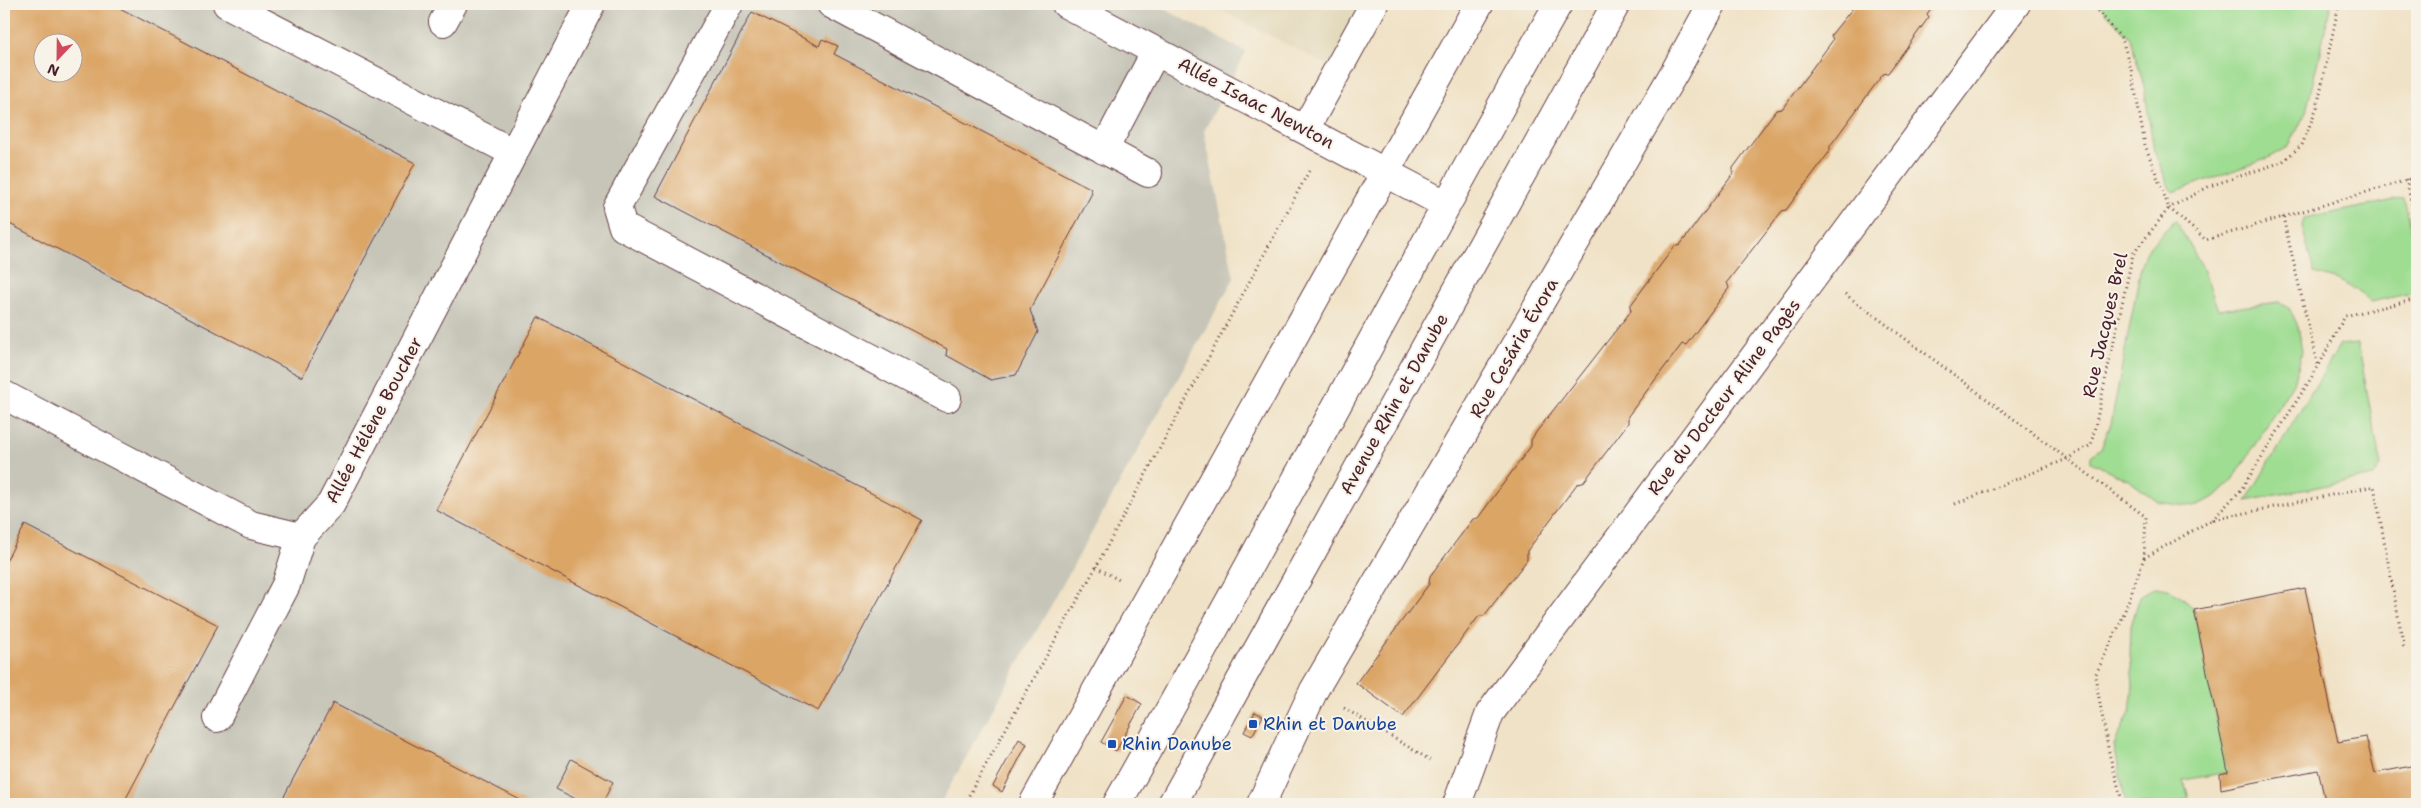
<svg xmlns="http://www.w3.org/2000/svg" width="2421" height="808" font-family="'Shantell Sans',sans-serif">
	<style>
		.built { fill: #e1d7b7 }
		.industrial { fill: #c6c5b8; fill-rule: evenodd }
		.green { fill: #9fdd92; stroke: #747e5e }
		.building { fill: #dba566; fill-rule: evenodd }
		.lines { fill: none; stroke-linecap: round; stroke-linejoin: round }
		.minor-casing { stroke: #633c42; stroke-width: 30 }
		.major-casing { stroke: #633c42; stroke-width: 30 }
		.path { stroke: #633c42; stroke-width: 3; stroke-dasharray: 1 4; stroke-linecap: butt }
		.minor { stroke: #fff; stroke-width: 28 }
		.major { stroke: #fff; stroke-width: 28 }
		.transit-dot { fill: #1a4fb4; stroke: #f7f3e8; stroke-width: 2 }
		.labels { text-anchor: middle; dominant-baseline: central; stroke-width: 4; stroke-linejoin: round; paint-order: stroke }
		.street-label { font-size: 18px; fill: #4a1f2b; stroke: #f7f3e8 }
		.transit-label { font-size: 18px; fill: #164399; stroke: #f7f3e8; text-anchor: start }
	</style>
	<rect width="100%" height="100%" fill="#f7f3e8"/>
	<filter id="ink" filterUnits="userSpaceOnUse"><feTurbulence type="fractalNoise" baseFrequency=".02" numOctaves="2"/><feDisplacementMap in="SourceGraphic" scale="10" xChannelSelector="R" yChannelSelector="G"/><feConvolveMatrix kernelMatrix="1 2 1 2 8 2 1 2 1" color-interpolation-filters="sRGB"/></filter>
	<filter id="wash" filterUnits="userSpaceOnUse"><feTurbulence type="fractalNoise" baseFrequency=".0096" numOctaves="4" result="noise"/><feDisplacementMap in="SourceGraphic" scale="20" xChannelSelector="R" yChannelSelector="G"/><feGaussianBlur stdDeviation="1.12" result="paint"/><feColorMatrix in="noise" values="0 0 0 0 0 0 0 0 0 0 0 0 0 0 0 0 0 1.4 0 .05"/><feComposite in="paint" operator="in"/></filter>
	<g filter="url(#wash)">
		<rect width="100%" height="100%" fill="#f0e2c6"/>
		<path class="built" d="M1209,4H1383L1344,74Z"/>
		<path class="industrial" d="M4,4H1155L1246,52L1204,131L1234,278L940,804H4ZM42,42H72V72H42Z"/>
		<path class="green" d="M2098,4H2331L2306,112L2289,146L2266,159L2173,192L2170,189L2154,151L2144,86L2130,38Z
			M2404,198L2417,252V292L2370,302C2354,285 2335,278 2314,273L2302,226L2304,219Z
			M2175,220L2202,266L2218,310L2279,302L2288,306L2298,326L2302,351L2295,380L2233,480L2215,497L2193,507L2158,502L2130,481L2091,462V456L2101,448L2111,424L2142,261L2150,246Z
			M2358,343L2381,466L2374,476L2246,501L2340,345Z
			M2155,587C2173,588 2183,596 2194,610L2228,772L2184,780L2189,799L2164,804H2126L2114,745L2130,712L2133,685L2130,654L2131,626L2140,596Z"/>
		<g id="blocks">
			<path class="building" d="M4,4H112L415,163L302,377L4,221ZM42,42H72V72H42Z
				M1856,4H1934L1927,14L1929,17L1888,73L1883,74L1830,146V151L1786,210L1782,211L1727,282L1729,288L1686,345L1682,344L1628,416V423L1583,483L1577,484L1527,551V560L1484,616H1479L1403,717L1356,683L1429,584L1430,576L1473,519L1478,518L1531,446V440L1537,431L1631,311L1630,306L1674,247L1680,245L1733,174V168L1776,110L1782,109L1833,40L1831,35Z
				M752,12L819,46L822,39L838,46L834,54L1090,188L1092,193L1030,310L1038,332L1016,375L991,380L946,355L947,349L655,196Z
				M538,317L922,520L818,711L436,510Z
				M25,525L218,625L123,804H4V565Z
				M2305,588L2338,742L2366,737L2375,773L2417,765V804H2326L2318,770L2221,789L2220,774L2228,772L2194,610Z
				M1127,695L1142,704L1116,751L1101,742Z
				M333,703L528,804H280Z
				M1255,712L1263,716L1252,736L1244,732Z
				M1019,739L1027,744L1002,792L993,786Z
				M571,759L613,782L602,804H586L556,789Z"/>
		</g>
	</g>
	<g filter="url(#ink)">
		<use href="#blocks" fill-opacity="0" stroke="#633c42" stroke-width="1"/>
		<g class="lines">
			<g class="minor-casing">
				<path id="minor" d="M227,4L514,153
					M729,4L617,207L623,227L947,398
					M831,4L1148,173
					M1066,4L1445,204
					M443,22L453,4
					M1305,129L1374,4
					M1104,150L1156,51
					M4,395L251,525L301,537L331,504L591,4
					M217,718L286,585L301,537
					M1033,804L1479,4
					M1261,804L1314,690L1674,73L1712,4
					M1457,804L1490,713L2016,4"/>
			</g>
			<g class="major-casing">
				<path id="major" d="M1117,804C1266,539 1409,269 1558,4
					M1172,804L1616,4"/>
			</g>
			<path class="path" d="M2339,4L2317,107L2302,145L2282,162L2210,186L2169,208L2206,240L2417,177
				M2406,179L2417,226
				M2283,217L2318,367
				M1845,294L2146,517L2144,558L2120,624L2095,676L2109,753L2123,804
				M1955,504L2067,459L2091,445L2133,254L2169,208L2145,145L2132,73L2122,39L2099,12L2088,4
				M2212,520L2241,490L2318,367L2345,316L2417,299
				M2144,558L2212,520L2374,486L2404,648
				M1096,567L1119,580
				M1344,708L1430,760
				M964,804L1096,567L1309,171"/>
			<use href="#minor" class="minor"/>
			<use href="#major" class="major"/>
		</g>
	</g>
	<g class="transit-dot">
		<rect x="1248" y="719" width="10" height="10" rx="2.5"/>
		<rect x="1107" y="739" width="10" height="10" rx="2.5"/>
	</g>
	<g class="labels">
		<g class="street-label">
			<text transform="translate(1256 103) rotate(28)">Allée Isaac Newton</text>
			<text transform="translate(2105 325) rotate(-77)">Rue Jacques Brel</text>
			<text transform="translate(1514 348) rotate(-60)">Rue Cesária Évora</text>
			<text transform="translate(1724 397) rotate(-53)">Rue du Docteur Aline Pagès</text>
			<text transform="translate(1394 404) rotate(-61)">Avenue Rhin et Danube</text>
			<text transform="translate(374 420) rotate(-62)">Allée Hélène Boucher</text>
		</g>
		<g class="transit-label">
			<text x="1263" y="724">Rhin et Danube</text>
			<text x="1122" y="744">Rhin Danube</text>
		</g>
	</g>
	<rect width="2421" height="808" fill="none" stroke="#f7f3e8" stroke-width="20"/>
	<g transform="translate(58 58) rotate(202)"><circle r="24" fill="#f7f3e8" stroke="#b29e9c"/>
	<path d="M0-4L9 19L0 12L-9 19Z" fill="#d1495b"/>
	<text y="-8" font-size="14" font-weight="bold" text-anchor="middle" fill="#4a1f2b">N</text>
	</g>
</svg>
